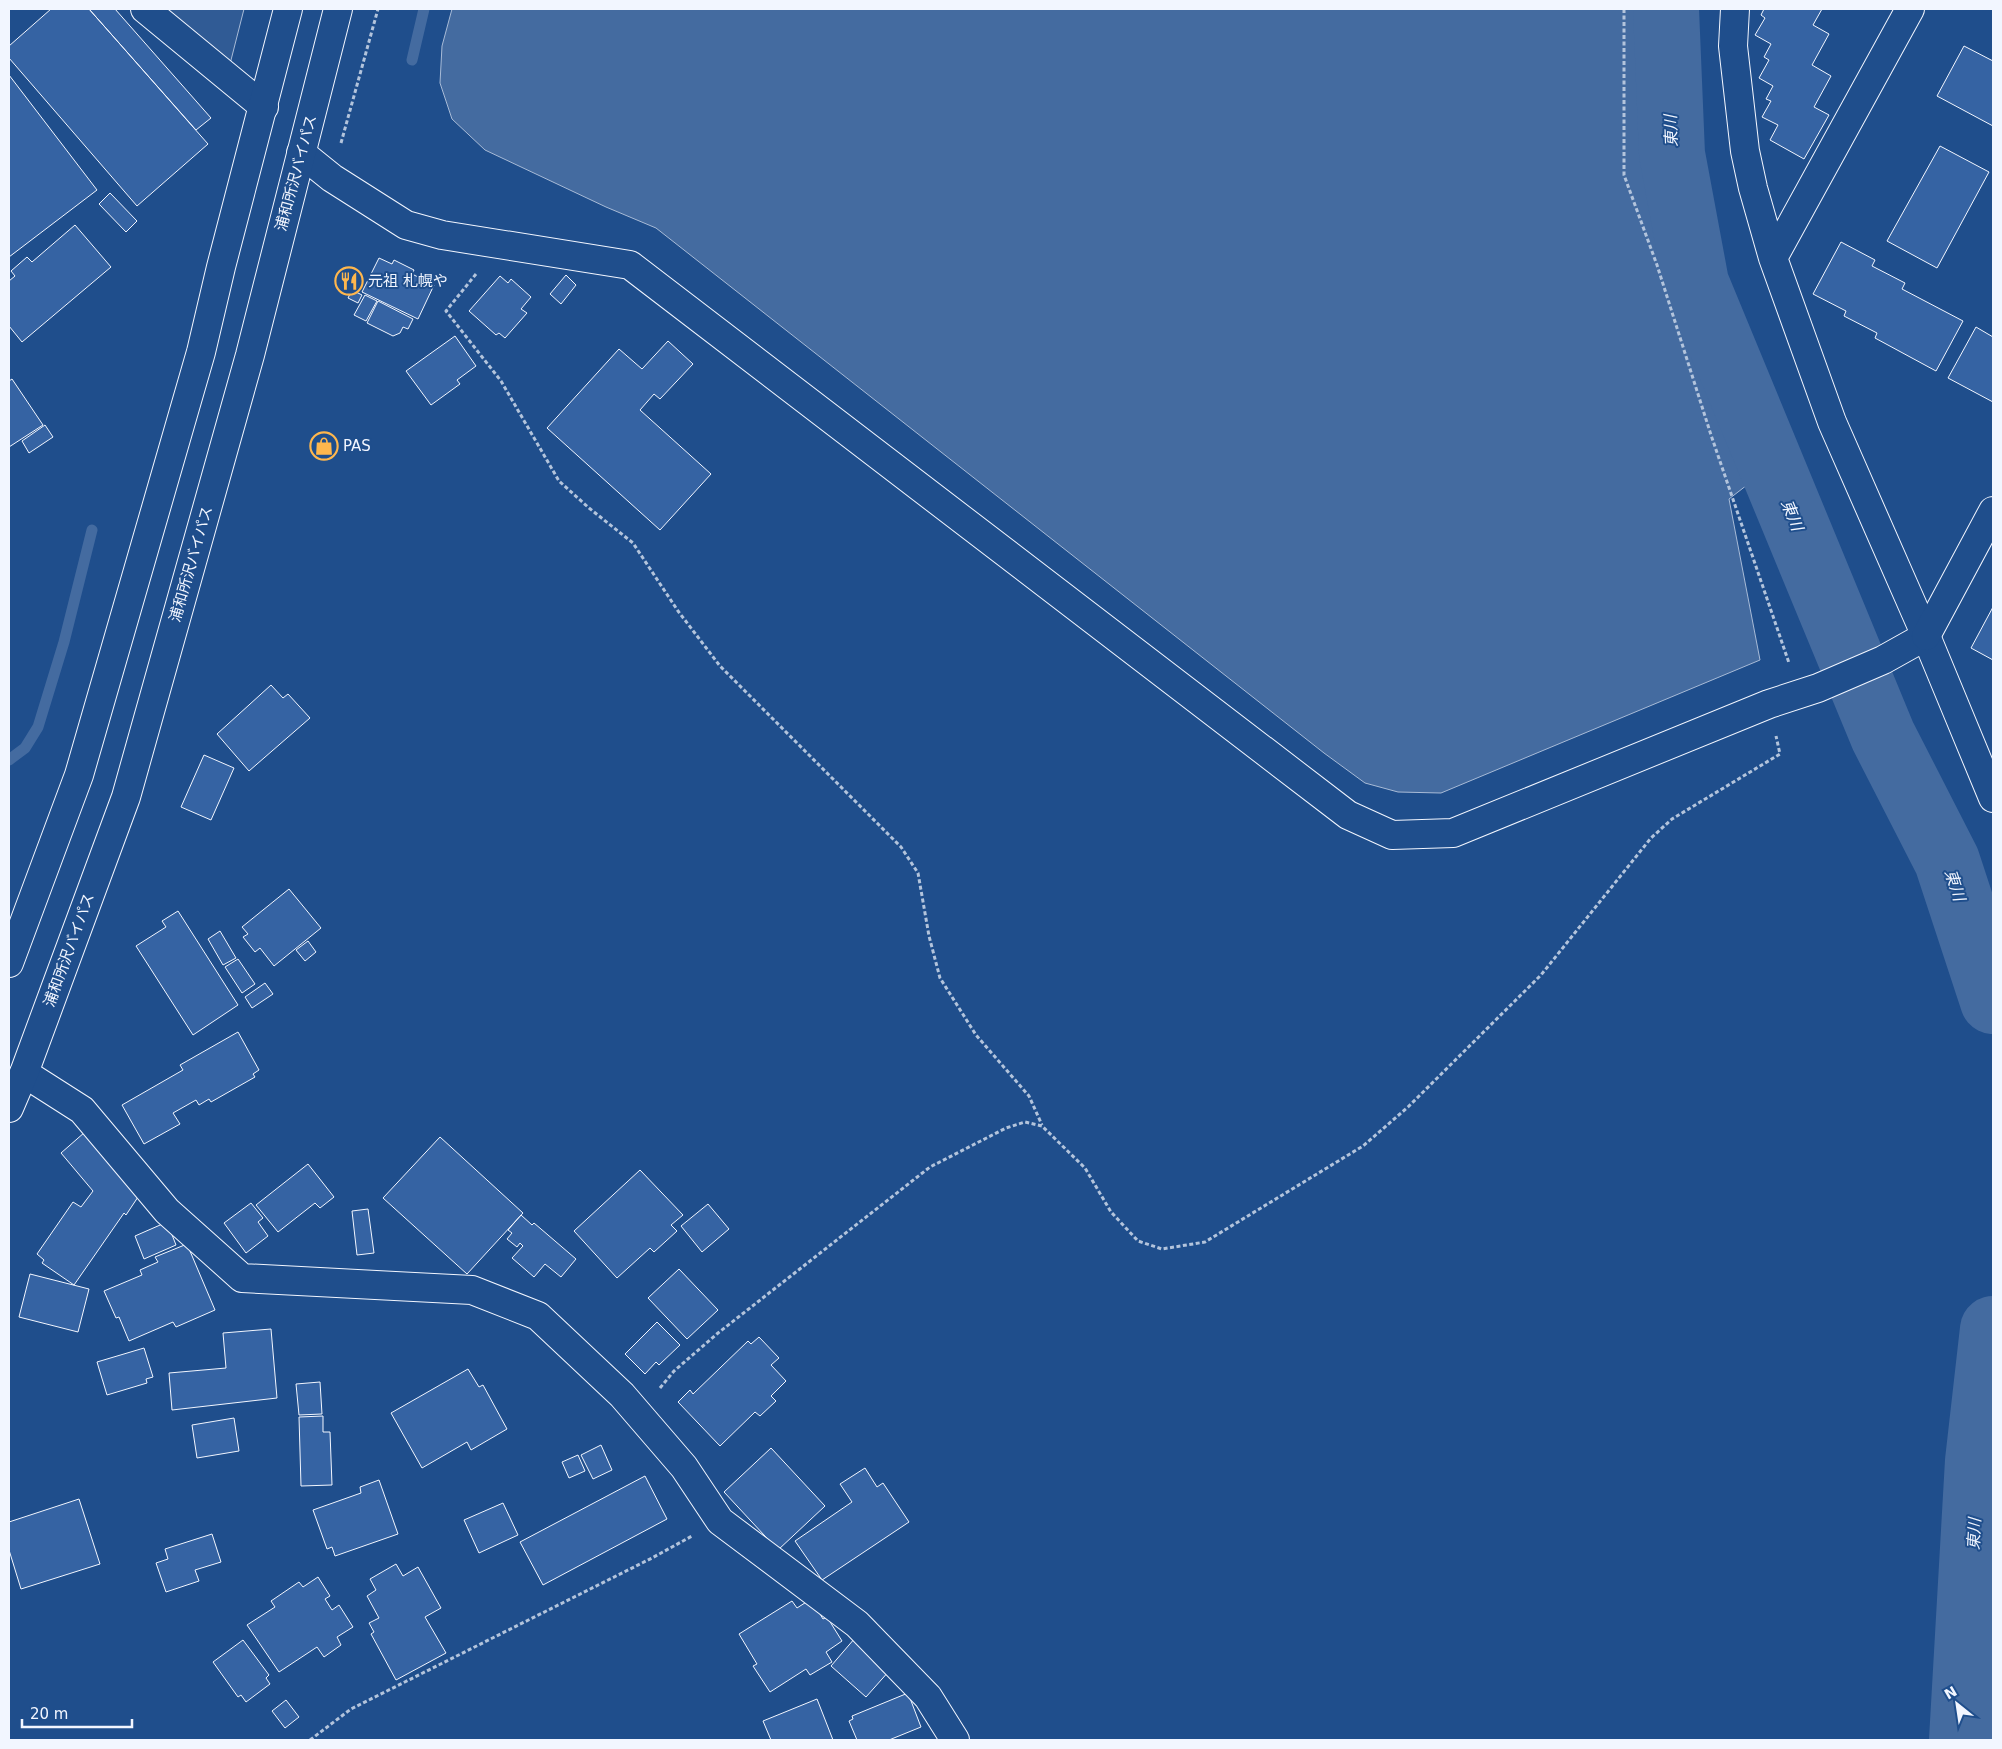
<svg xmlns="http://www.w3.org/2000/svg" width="2002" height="1749" font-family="'DejaVu Sans','Noto Sans JP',sans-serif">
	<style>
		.built { fill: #305b95; stroke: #a8bbd7 }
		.water { fill: #446ba0; stroke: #a8bbd7 }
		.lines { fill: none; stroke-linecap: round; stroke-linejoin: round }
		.stream { stroke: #446ba0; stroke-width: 11 }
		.river { stroke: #446ba0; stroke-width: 66 }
		.building { fill: #3563a3; stroke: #f2f6ff }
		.minor-casing { stroke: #f2f6ff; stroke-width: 30 }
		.tertiary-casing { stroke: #f2f6ff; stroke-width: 30 }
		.trunk-casing { stroke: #f2f6ff; stroke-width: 30 }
		.path { stroke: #b3c4dc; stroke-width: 3; stroke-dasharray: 4 2.5; stroke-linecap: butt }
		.minor { stroke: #1f4e8c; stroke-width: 28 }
		.tertiary { stroke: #1f4e8c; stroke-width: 28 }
		.trunk { stroke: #1f4e8c; stroke-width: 28 }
		.labels { text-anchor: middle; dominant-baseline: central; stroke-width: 4; stroke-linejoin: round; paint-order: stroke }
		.street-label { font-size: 15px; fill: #f2f6ff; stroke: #1f4e8c }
		.poi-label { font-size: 15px; fill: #f2f6ff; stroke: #1f4e8c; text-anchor: start }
		.water-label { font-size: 16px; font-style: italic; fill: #f2f6ff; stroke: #1f4e8c }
	</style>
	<rect width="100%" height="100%" fill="#1f4e8c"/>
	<path class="built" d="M164,9H244L230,64Z"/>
	<path class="water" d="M452,9H1649L1648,24L1650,131L1690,323L1756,478L1729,499L1760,660L1441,793L1398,792L1365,783L1324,753L656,228L606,207L485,150L452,119L440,83L442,46Z"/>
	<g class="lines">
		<path class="stream" d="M412,60L424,9
			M9,760L25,748L38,727L64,642L92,530"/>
		<path class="river" d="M1666,9L1672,154L1696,283L1883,736L1947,861L1993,1001
			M1962,1740L1978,1461L1993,1329"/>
	</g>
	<path class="building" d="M51,9H89L208,144L137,206L9,58V46Z
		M89,9H115L211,118L196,130Z
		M1764,9H1822L1813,25L1829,34L1812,65L1831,76L1814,107L1829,115L1804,159L1770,140L1778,125L1762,117L1771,101L1766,99L1773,86L1759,78L1769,60L1764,57L1771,44L1755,35L1765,18L1761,15Z
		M1964,46L1993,61V126L1937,96Z
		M9,75L97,190L9,257Z
		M1940,146L1989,172L1937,268L1887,241Z
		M110,193L137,221L126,232L99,204Z
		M75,225L111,267L22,342L9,326V281L15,276L11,271L27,257L32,262Z
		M1841,242L1875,260L1872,266L1905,283L1902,289L1963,321L1936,371L1875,338L1877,333L1844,316L1846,311L1813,294Z
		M379,258L392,264L394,260L414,270L412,274L434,285L418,319L362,292Z
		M566,275L576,285L561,304L550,294Z
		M500,276L508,283L511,279L531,297L521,309L527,313L505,338L499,333L496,335L469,311Z
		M352,290L362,295L358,303L348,298Z
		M365,295L377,301L366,321L354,315Z
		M378,301L413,319L408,329L403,327L400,333L393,336L367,323Z
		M1976,327L1993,337V402L1948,378Z
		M455,336L476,366L457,380L460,384L431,405L406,371Z
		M668,341L693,364L660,399L654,394L640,410L711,474L660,530L547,428L619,349L642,369Z
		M12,379L43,425L9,447V381Z
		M45,425L53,437L29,453L22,441Z
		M1993,607V660L1971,648Z
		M271,685L283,698L288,694L310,718L249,771L217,734Z
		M204,755L234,768L211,820L181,807Z
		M289,889L321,928L274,966L260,948L255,952L243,937L248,934L242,927Z
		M178,911L238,1005L193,1035L136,946L166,927L162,921Z
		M220,931L236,958L223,965L208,939Z
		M308,941L316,952L305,961L296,950Z
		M238,959L255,984L242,993L225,967Z
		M265,983L273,994L252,1008L245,997Z
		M238,1032L259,1070L253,1074L255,1077L211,1102L209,1099L199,1105L196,1100L173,1113L180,1124L144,1144L122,1105L183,1070L180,1065Z
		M85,1132L140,1194L126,1215L124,1213L74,1285L42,1263L44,1260L37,1254L73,1202L81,1207L93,1191L61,1153Z
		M440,1137L523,1213L467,1274L383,1198Z
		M308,1164L334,1197L320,1208L315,1203L278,1232L256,1205Z
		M640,1170L683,1215L671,1225L677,1231L654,1252L650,1248L617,1278L574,1231Z
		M251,1203L263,1218L258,1222L268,1236L246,1253L224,1223Z
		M708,1204L729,1229L702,1252L681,1226Z
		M368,1209L374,1253L357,1255L352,1211Z
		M521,1215L532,1225L534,1223L576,1259L561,1277L545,1264L534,1277L512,1258L523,1246L520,1243L517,1247L507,1239L512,1233L508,1230Z
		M167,1222L176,1245L144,1259L135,1236Z
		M187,1244L215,1310L176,1327L173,1322L129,1341L119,1317L116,1318L104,1291L142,1275L140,1270L158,1262L155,1257Z
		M679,1269L718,1310L687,1339L648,1298Z
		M30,1274L89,1289L78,1332L19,1317Z
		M657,1322L680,1345L659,1365L656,1362L645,1374L625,1354Z
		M271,1329L277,1398L172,1410L169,1373L226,1368L223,1333Z
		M759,1337L779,1358L771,1365L786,1381L771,1396L776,1401L760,1416L755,1412L720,1446L678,1402L690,1390L693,1394L748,1341L751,1344Z
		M144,1348L153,1377L146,1379L147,1383L107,1395L97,1362Z
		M468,1369L479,1387L483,1385L507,1429L471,1450L467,1442L422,1468L391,1413Z
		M320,1382L322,1414L299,1415L296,1384Z
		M323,1416V1432H330L332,1485L301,1486L299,1417Z
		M234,1418L239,1451L197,1458L192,1425Z
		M601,1445L612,1470L593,1479L581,1455Z
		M771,1448L825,1506L778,1550L724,1492Z
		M578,1455L585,1471L569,1478L562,1462Z
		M865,1468L877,1487L883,1483L909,1522L822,1580L795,1541L852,1502L840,1484Z
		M645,1476L667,1519L543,1585L520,1542Z
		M379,1480L398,1534L335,1556L332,1547L327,1549L313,1510L361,1493L360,1487Z
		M79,1499L100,1564L21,1589L9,1550V1522Z
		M503,1503L518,1535L479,1553L464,1520Z
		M212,1534L221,1562L195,1570L199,1581L166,1592L156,1563L168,1559L165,1549Z
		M396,1564L403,1576L418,1567L441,1608L425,1617L446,1653L396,1680L371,1634L374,1632L369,1623L379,1618L367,1596L376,1590L370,1579Z
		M318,1577L330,1596L325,1599L332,1610L339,1605L353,1627L337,1637L341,1645L324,1657L317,1647L279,1672L247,1625L275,1607L271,1601L299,1582L303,1587Z
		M811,1599L823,1619L827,1617L842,1641L826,1652L832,1662L810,1675L806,1669L770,1692L753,1666L757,1664L739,1634L792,1601L797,1608Z
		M855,1638L890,1670L866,1697L831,1666Z
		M243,1640L269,1675L266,1678L270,1684L246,1702L241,1695L238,1697L213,1662Z
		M908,1693L921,1727L889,1740H857L849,1721L853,1719L852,1716Z
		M817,1699L833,1740H771L763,1721Z
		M286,1700L299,1717L285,1728L272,1711Z"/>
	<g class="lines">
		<g class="minor-casing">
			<path id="minor" d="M145,9L264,107
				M1735,9L1733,46L1745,151L1753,188L1773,258L1832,422L1926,636L1993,798
				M301,153L332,178L406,225L442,235L630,265L1348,815L1392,835L1453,833L1769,704L1818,688L1883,660L1926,636
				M1773,258L1910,9
				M24,1073L82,1110L167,1211L242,1278L472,1290L538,1316L622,1395L684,1467L720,1521L857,1624L928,1697L955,1740"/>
		</g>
		<g class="tertiary-casing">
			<path id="tertiary" d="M1926,636L1993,511"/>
		</g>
		<g class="trunk-casing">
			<path id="trunk" d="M9,963L79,775L201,352L221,267L288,9
				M9,1108L24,1073L126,797L250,355L338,9"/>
		</g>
		<path class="path" d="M1624,9V175L1657,265L1711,435L1789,663
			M341,143L378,9
			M476,274L446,311L501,381L559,481L589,508L633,543L678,611L720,666L901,847L918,873L929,936L940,978L976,1035L1029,1096L1042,1125
			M660,1388L674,1371L718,1333L930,1167L1006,1128L1025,1122L1042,1126L1085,1168L1111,1212L1138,1241L1162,1249L1205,1242L1363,1146L1408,1107L1541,975L1651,838L1672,819L1780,754L1776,736
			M310,1740L351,1709L652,1558L692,1536"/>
		<use href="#minor" class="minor"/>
		<use href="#tertiary" class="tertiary"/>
		<use href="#trunk" class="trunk"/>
	</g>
	<defs>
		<g id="restaurant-ring" transform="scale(1.4375)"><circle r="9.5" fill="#1f4e8c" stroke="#ffb74d" stroke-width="1.5"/><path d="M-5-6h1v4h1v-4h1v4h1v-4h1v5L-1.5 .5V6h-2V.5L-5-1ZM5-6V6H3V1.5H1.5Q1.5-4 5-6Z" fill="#ffb74d"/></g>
		<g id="shop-ring" transform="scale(1.4375)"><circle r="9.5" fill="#1f4e8c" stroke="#ffb74d" stroke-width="1.5"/><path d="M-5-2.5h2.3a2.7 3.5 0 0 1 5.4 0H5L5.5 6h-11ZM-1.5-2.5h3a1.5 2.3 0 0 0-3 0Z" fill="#ffb74d"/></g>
	</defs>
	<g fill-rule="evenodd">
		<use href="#restaurant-ring" x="349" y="281"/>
		<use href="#shop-ring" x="324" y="446"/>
	</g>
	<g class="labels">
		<g class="street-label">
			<text transform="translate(296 173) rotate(-75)">浦和所沢バイパス</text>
			<text transform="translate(191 564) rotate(-74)">浦和所沢バイパス</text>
			<text transform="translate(69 950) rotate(-70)">浦和所沢バイパス</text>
		</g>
		<g class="poi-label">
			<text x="368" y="281">元祖 札幌や</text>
			<text x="343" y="446">PAS</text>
		</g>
		<g class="water-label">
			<text transform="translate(1671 131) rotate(-92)">東川</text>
			<text transform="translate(1792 515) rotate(68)">東川</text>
			<text transform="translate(1955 885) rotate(72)">東川</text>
			<text transform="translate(1974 1534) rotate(-87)">東川</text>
		</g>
	</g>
	<rect width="2002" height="1749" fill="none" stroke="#f2f6ff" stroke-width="20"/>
	<g transform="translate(1957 1704) rotate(330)" stroke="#1f4e8c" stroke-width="4" paint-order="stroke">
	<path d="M0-4L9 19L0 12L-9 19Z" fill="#f2f6ff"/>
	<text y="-8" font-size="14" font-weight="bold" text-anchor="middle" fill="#f2f6ff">N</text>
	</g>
	<path d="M22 1719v8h110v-8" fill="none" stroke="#f2f6ff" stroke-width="2.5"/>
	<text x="30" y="1719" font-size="15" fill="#f2f6ff" stroke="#1f4e8c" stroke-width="4" paint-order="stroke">20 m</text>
</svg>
